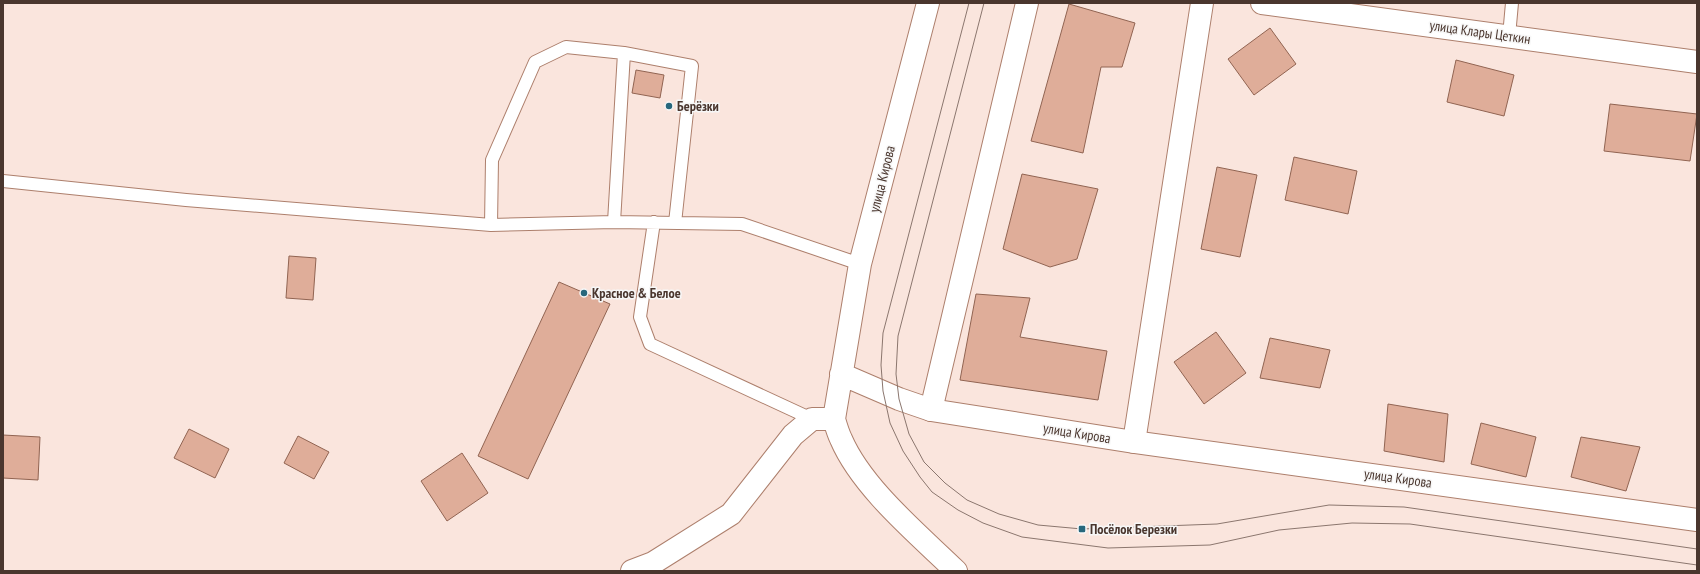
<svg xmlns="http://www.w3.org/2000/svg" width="1700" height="574" font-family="'PT Sans Narrow',sans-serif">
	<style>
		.building { fill: #dfad99; stroke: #916452 }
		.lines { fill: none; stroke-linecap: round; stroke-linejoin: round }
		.lane-casing { stroke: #ad7f6c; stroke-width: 14 }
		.street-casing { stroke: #ad7f6c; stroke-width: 24 }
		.secondary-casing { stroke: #ad7f6c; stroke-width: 24 }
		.lane { stroke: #fff; stroke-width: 12 }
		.street { stroke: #fff; stroke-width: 22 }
		.secondary { stroke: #fff; stroke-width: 22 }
		.tram { stroke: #8b766e; stroke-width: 1 }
		.poi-dot { fill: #27677c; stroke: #f7f7f7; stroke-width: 1.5 }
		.labels { text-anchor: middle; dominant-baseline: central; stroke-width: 3; stroke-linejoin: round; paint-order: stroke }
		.street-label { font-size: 14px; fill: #4a362e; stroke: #f7f7f7 }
		.poi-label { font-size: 14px; font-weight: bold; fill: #4a362e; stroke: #f7f7f7; text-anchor: start }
	</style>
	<rect width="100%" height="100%" fill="#fae5dd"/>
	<path class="building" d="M1069,4L1135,23L1122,67H1101L1083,153L1031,141Z
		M1270,28L1296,64L1254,95L1228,59Z
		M1456,60L1514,75L1504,116L1447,102Z
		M636,70L664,75L660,98L632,93Z
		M1610,104L1697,114L1690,161L1604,151Z
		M1294,157L1357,171L1348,214L1285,200Z
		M1217,167L1257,175L1240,257L1201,249Z
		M1022,174L1098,189L1077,259L1050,267L1003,249Z
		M289,256L316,258L313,300L286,298Z
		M559,282L610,304L528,479L478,456Z
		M976,294L1030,298L1020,337L1107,351L1098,400L960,380Z
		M1216,332L1246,373L1204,404L1174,362Z
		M1270,338L1330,350L1320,388L1260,378Z
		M1388,404L1448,414L1444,462L1384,451Z
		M1481,423L1536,437L1526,477L1471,464Z
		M189,429L229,449L215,478L174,458Z
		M3,435L40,437L38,480L3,478Z
		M298,436L329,452L314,479L284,463Z
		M1581,437L1640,447L1626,491L1571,477Z
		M462,453L488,493L447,521L421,481Z"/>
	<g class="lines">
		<g class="lane-casing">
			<path id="lane" d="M1509,36L1512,3
				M3,181L186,200L491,225L614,222L742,224L860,264
				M614,222L624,53
				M654,222L640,317L650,344L812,419
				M491,225L492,160L535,62L566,47L624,53L692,66L675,223"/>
		</g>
		<g class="street-casing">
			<path id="street" d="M1262,3L1697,62
				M931,410L1027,3
				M1134,442L1202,3
				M632,571L653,563L731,514L793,435L812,419H834"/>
		</g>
		<g class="secondary-casing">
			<path id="secondary" d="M928,3L860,264L834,419C836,426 838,433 841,439C862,488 918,534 956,571
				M841,374L899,399L931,410L1134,442L1697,520"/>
		</g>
		<use href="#lane" class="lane"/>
		<use href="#street" class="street"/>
		<use href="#secondary" class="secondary"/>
		<path class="tram" d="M969,3L883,333L881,365L883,391L890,423L903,451L920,477L932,492L958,510L983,523L1022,537L1108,548L1210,545L1279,530L1352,523L1410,524L1697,565
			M984,3L898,336L896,374L899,399L909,434L924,462L945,483L967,500L999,514L1038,525L1082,529L1217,524L1329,505L1404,507L1697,549"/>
	</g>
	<g class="poi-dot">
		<circle cx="669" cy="106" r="4"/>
		<circle cx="584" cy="293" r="4"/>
		<rect x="1078" y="525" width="8" height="8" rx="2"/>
	</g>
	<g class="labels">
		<g class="street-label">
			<text transform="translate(1480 32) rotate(8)">улица Клары Цеткин</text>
			<text transform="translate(882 179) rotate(-76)">улица Кирова</text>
			<text transform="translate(1077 433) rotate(9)">улица Кирова</text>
			<text transform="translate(1398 478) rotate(8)">улица Кирова</text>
		</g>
		<g class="poi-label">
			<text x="677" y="106">Берёзки</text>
			<text x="592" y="293">Красное &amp; Белое</text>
			<text x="1090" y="529">Посёлок Березки</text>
		</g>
	</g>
	<rect width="1700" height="574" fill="none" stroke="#4a362e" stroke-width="8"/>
</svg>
